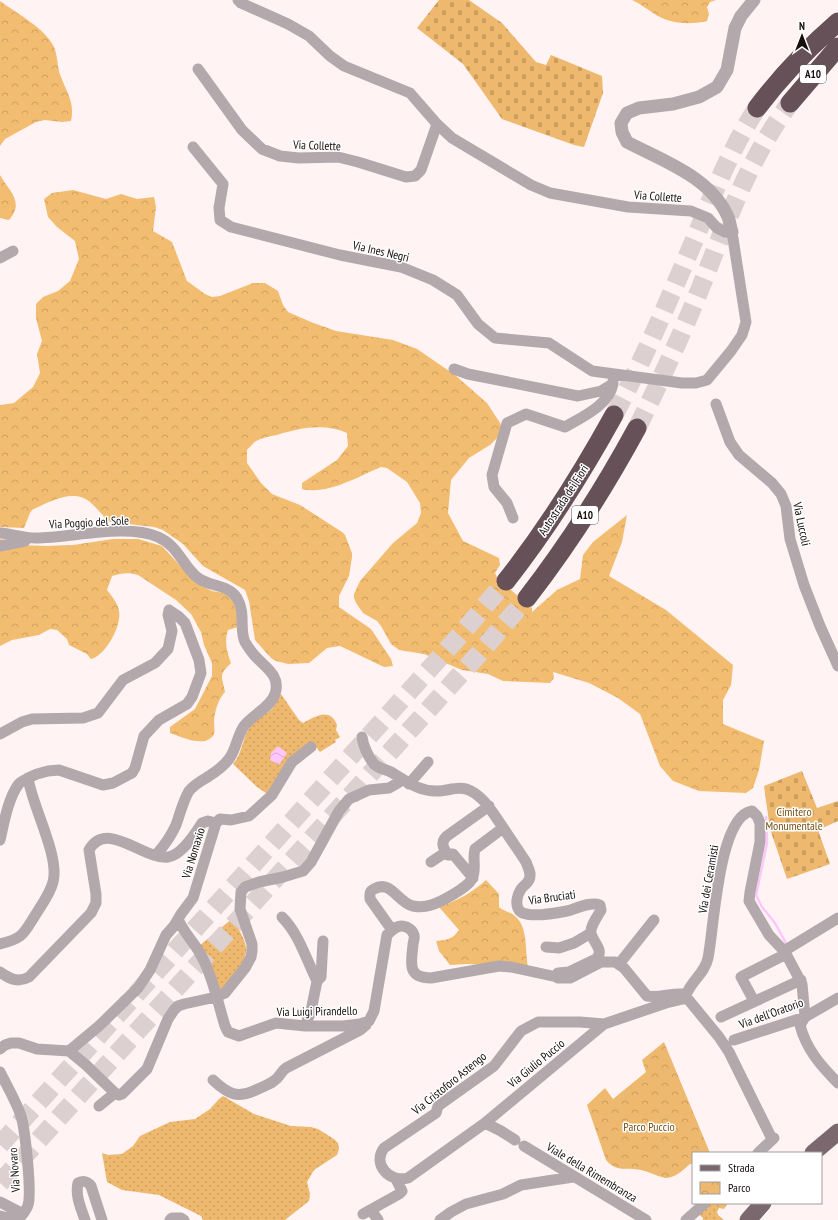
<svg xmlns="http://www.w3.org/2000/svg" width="838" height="1220" font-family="'PT Sans Narrow',sans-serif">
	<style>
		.grass { fill: url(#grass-dots) }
		.forest { fill: url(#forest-crowns) }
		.cemetery { fill: url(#cemetery-stones) }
		.park { fill: url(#park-crowns) }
		.water { fill: url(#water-waves) }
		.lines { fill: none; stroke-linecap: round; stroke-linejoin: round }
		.stream { stroke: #fdc7fb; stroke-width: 2.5 }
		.motorway-tunnel { stroke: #dcd1d0; stroke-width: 19; stroke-dasharray: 19 10; stroke-linecap: butt }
		.minor { stroke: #b3a8ac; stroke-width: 11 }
		.tertiary { stroke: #b3a8ac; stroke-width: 13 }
		.primary { stroke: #7a686e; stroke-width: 17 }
		.motorway { stroke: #665159; stroke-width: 19 }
		.labels { text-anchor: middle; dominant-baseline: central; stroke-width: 3; stroke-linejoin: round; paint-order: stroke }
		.shield { fill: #fff; stroke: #5c5656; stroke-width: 1 }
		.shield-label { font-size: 11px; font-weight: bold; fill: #160d0d }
		.street-label { font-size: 12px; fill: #160d0d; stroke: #fff }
		.park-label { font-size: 12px; fill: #745017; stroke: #fff }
	</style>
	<defs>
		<pattern id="grass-dots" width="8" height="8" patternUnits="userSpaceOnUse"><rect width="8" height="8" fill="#eeb96e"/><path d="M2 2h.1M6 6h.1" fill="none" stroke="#cb9e5e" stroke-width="1.8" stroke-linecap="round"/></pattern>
		<pattern id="forest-crowns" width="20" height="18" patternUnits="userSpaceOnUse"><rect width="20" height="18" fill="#f3bd71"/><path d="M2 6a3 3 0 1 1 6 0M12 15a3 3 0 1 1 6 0" fill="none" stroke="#d0a161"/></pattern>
		<pattern id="cemetery-stones" width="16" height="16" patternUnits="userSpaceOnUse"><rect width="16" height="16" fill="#eeb96e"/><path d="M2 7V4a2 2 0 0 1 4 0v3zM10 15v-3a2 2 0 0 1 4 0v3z" fill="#cb9e5e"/></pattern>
		<pattern id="park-crowns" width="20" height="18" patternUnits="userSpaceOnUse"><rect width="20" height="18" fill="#eeb96e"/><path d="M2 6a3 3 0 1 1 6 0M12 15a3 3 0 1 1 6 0" fill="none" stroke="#cb9e5e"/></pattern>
		<pattern id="water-waves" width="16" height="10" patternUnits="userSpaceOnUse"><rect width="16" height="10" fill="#fdc7fb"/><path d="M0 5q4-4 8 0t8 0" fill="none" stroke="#d8aad6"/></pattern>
	</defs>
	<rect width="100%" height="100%" fill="#fff4f3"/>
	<path class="grass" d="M281,694L299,720L303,723C316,716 330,707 337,725L336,730L340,737L335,740L336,742L320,752L313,743L269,795L257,787L233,764C243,753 242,737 251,725C257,718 264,715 271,710C275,706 278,699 281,694Z
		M233,918C237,927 244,937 246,947C249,960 229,980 221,990L219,988L199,946Z
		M223,1096L254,1114L291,1126L311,1127L318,1129L334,1139L338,1143L339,1149L337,1155L314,1170L307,1182L310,1194L309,1201L285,1220H203L201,1216L159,1195L122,1190L107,1182L102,1153L108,1155L122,1154L133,1146L140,1136L170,1122L195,1119L210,1109L219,1099Z
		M708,1203H728L724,1209L719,1208L717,1212L718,1215L724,1220H703V1218L697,1213Z"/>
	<path class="forest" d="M632,0H716L710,2L707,7L709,14L707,21C689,25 672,24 656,15C648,10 641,4 632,0Z
		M0,1C16,13 45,28 54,47C58,56 57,68 61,77C67,93 75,103 71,121L62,122L45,120L36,122L5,139L0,146Z
		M0,175C9,191 25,202 9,220L0,218Z
		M73,190L106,199L121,194L137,199L154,197L156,207L153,231L172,242L187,281L205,294L212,297L220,296L253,283H265L278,291L283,305L288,312L311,322L336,331L393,340L417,349L455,375L487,403L500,423L501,426L499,436L490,445L469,458L451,480L448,513L463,541L499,558L500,565L495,573L498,579L532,608V612L557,590L580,579L583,555L593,542L627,515L622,542L609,576L666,610L733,665L731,685L723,700V724L764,741L759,770L753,788L746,793L699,791L673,781L660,766L640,714L618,698L589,683L553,672L554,678L550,683L503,681L488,674L462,670L424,654L399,650L391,644L381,626L377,621L363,613L356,603L354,598V594L360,581L393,543L417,523L421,513L420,503L407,482L387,468L381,467C357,477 328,495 302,489V483L337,460L348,446L347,433C324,423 300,428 277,435C270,436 262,438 256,441C253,443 250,447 247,450V463L261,483L272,494L300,505L342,532L345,535L352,553V557L349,576L339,596V607L371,629L391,659L393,666L384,667L340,646L327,648L309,663L288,664L276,661L271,658L255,640L249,601L245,590L203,566L183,544L163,530L154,527L111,522L108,521C102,515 97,508 90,502C73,488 49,502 32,510L30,513L24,528L0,527V405L14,403L33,387L40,373L37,354L42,341L36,318V304L43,297L58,291L70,281L79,259L75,241L57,227L48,217L44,199L52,193Z
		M0,539L13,541L20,545L46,546L73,545L113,539H138L162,546L196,583L212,591L224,593L229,597L233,601L238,616V627L228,630C224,642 227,652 231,663C218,676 222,675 225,692C218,700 215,710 214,721C214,725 215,730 214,734C206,749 181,737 170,733V727L195,709L212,676V663L204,645L201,632L191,614L176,600L138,575C129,572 121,573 112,576L107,590C112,597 118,603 119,611C122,626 105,656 91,659L87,654L69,645L67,639L57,630L50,629L39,635L12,640L0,646Z
		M486,880L499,894V907C505,912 512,912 517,918C528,929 525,952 528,967L467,964L450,965L439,951L436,941C447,940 453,939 459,930L439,907C456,901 472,893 486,880Z"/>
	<path class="cemetery" d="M439,0H469L502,23L536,62L546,65L551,55L602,76L603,93L584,147L574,145L502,119L463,64L417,28Z
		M802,771L817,808L838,801V821L818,830L830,864L787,879L770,829L764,786Z"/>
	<path class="park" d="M664,1042L710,1153H693V1164H690C682,1171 675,1178 665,1178C657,1176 649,1172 641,1170C627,1167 617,1173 606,1160L587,1105L605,1088L613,1099L646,1072L642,1060Z"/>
	<path class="water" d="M277,747H279L287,753L279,765L270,760L271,753Z"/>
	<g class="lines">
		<path class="stream" d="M766,817L767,843L756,895L762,907L775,923L787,945"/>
		<path class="motorway-tunnel" d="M614,415C645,357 670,297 696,236C714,192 731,148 757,108
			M637,428C660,382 681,336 700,289C726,224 748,160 790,103
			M0,1145L461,634L506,581
			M0,1183L477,656L527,598"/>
		<path class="minor" d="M198,69L242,130L262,149L280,156L299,158L338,157L358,162L406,177L415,176L421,170L437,124
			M193,147L223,184L219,208L220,220L231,227L340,255L401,267L433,280L457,295L478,324L495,338L549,343L592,371L682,383H696L707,380L731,351L742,335L746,322L732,232H725L717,228L708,218L691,211L628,207L550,193L531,185L452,138L437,124L410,93L344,66L330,56L309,36L288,24L241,3L238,0
			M0,258L13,251
			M454,369L468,374L578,396L601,391L613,384V381
			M716,404L730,442L739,455L772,483L781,494L786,506L790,539L804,585L820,626L838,666
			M513,518L507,503L494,487L492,475L507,423L526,414L565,427C582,417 609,405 613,384
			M0,533C12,534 23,538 36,538C71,538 126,523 158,537C179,546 183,567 198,578C210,587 228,584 237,598C246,613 239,630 245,642C248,647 252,653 256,657C266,668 281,676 275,694C270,708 252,715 244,726C237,736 236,750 229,759C223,767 214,773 206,778C199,782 194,785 189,791C183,801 180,814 176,825C171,836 164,846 156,855
			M0,546L25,541
			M0,734L22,722L32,719L83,718L98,713L123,680L155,663L168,649L172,631L168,615L169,610L178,616L185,623L199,660L201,673L192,697L187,704L159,720L144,736L135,768L132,773L113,783L103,785L59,770L48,771L37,774L28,778C32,806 60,856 53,882C50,894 42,904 36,914C23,934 24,938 0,944
			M362,737C363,746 369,758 374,764C379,769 385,769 391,772C406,781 419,792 438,791C448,791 460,785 471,791C486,799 494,815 504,829C511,840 519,851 526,862C528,868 532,873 529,880C527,884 523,886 521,889C517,895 515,904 519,910C524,919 557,913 567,911C576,909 590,901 600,905L601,910C598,916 590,926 591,933C593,943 605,950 596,959L569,972L558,973L557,977L558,978H570L601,962H615L624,968L647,996C659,998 671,993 683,994
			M409,784L428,762
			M216,823L220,819L231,820L249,816L272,795L292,762L311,747
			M0,840C4,823 8,799 18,785C20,782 25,780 28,778
			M431,862L446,852
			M473,878L453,854L448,855C443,848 440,842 447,836L489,806
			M282,917C299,934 306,959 317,981
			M178,919C183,931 191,939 198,950C211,970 218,1003 225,1026L228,1032L239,1036L276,1023L305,1026H343L360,1024L369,1021L374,1011L387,935C390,932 393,929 397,927C403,924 412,928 414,935C415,938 413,942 413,945C411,963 407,978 431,978L499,966L511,967L557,977
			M392,930L370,899C370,895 369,891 374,889C391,879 398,903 413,906C418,907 425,907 431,905C441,902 467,888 472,879C477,869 472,859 475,849L503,828
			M546,947L559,948L574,943L591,933
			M784,951L838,918
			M619,964L654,920
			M0,972C10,979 18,983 29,977L91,913L96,903V894L89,850C107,819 143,860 168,857C182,855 195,834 202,823L208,821L216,823L193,898L181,914L174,926L166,935L150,970L138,988L99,1026L69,1051
			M686,995C691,981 705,973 708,958C714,930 718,816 752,811L757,816L760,823V842L750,892L749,901L769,935L785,952L802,984L805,1017L800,1025C806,1049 821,1066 838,1083
			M686,995L687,998L719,1037L729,1052L772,1139
			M754,1001L741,977L786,954
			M721,1017L801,980
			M604,1024L485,1123L408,1178C389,1183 372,1164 384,1148L436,1113L438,1106L494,1066L521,1031L538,1022H580L604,1024L666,1003L687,998
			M305,1026L311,1011L317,981L321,977L323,941
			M734,1040L805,1017L838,998
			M0,1049L5,1045L11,1043H19L37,1049L69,1051L86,1065L115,1093
			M0,1072C7,1086 16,1101 21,1116C25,1129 32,1193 28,1205C27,1210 21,1216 18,1220
			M213,1080C229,1095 238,1099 258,1089C264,1086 271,1084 275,1080C280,1077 281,1071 286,1068L360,1030L366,1025
			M115,1093L119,1095L122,1094L147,1069L168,1019L174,1010L178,1006L184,1004L216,997L225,993L245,968L251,957L252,951V944L240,909L241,892L245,887L259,882L283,877L303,871L311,862L339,811L349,799L369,790L389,788L403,780
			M99,1106L115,1093
			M485,1123L501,1131L515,1140
			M524,1146L646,1220
			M758,1153L774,1138
			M0,1202L23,1214
			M371,1210L378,1220
			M363,1214L399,1194L402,1191L396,1179
			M0,1216L18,1220
			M85,1220C81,1208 75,1196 78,1183C84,1180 87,1181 91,1186L102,1220
			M170,1220L172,1218H181L184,1220
			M440,1220L451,1212L466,1204L503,1194L521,1185L573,1177
			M686,1220L705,1203"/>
		<path class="tertiary" d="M732,232C730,227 730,221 728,217C711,177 663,161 627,142L622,132L621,123L627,113L639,108L673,104L699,97L717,87L727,70L735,28L741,16L754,0"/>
		<path class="primary" d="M813,1153L838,1132
			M748,1220L763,1203"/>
		<path class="motorway" d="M790,103L838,47
			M757,108C781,76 808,48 838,22
			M506,581C547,529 582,473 614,415
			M527,598C568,545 605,487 637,428"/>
	</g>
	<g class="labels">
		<g class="shield">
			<rect x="800" y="65" width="26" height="18" rx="3"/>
			<rect x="572" y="506" width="26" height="18" rx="3"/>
		</g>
		<g class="shield-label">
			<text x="813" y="74">A10</text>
			<text x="585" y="515">A10</text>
		</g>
		<g class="street-label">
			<text transform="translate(317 145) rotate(2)">Via Collette</text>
			<text transform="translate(658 196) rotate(4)">Via Collette</text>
			<text transform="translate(381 251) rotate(13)">Via Ines Negri</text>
			<text transform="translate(563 500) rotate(-57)">Autostrada dei Fiori</text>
			<text transform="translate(89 522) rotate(-3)">Via Poggio del Sole</text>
			<text transform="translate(802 524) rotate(78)">Via Luccoli</text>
			<text transform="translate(193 853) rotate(-73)">Via Nomaxio</text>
			<text transform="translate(708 879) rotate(-80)">Via dei Ceramisti</text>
			<text transform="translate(552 897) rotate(-8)">Via Bruciati</text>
			<text transform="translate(317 1011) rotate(-1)">Via Luigi Pirandello</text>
			<text transform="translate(771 1013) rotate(-20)">Via dell'Oratorio</text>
			<text transform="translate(536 1063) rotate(-39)">Via Giulio Puccio</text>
			<text transform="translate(449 1083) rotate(-39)">Via Cristoforo Astengo</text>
			<text transform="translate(14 1170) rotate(-94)">Via Novaro</text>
			<text transform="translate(592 1172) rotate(31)">Viale della Rimembranza</text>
		</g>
		<g class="park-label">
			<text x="794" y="811">Cimitero<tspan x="794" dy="14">Monumentale</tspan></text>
			<text x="649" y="1126">Parco Puccio</text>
		</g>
	</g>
	<rect x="692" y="1152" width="130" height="52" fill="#ffffff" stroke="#a29e9e"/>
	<rect x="700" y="1165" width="20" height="6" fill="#7a686e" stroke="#a29e9e"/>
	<text x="728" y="1172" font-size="12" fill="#160d0d">Strada</text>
	<rect x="700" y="1182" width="20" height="12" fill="url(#park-crowns)" stroke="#a29e9e"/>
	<text x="728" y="1192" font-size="12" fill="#160d0d">Parco</text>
	<g transform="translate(802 36)" stroke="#ffffff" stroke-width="3" paint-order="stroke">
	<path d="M0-3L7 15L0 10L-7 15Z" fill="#160d0d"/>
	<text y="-6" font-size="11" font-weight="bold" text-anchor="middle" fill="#160d0d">N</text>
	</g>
</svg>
